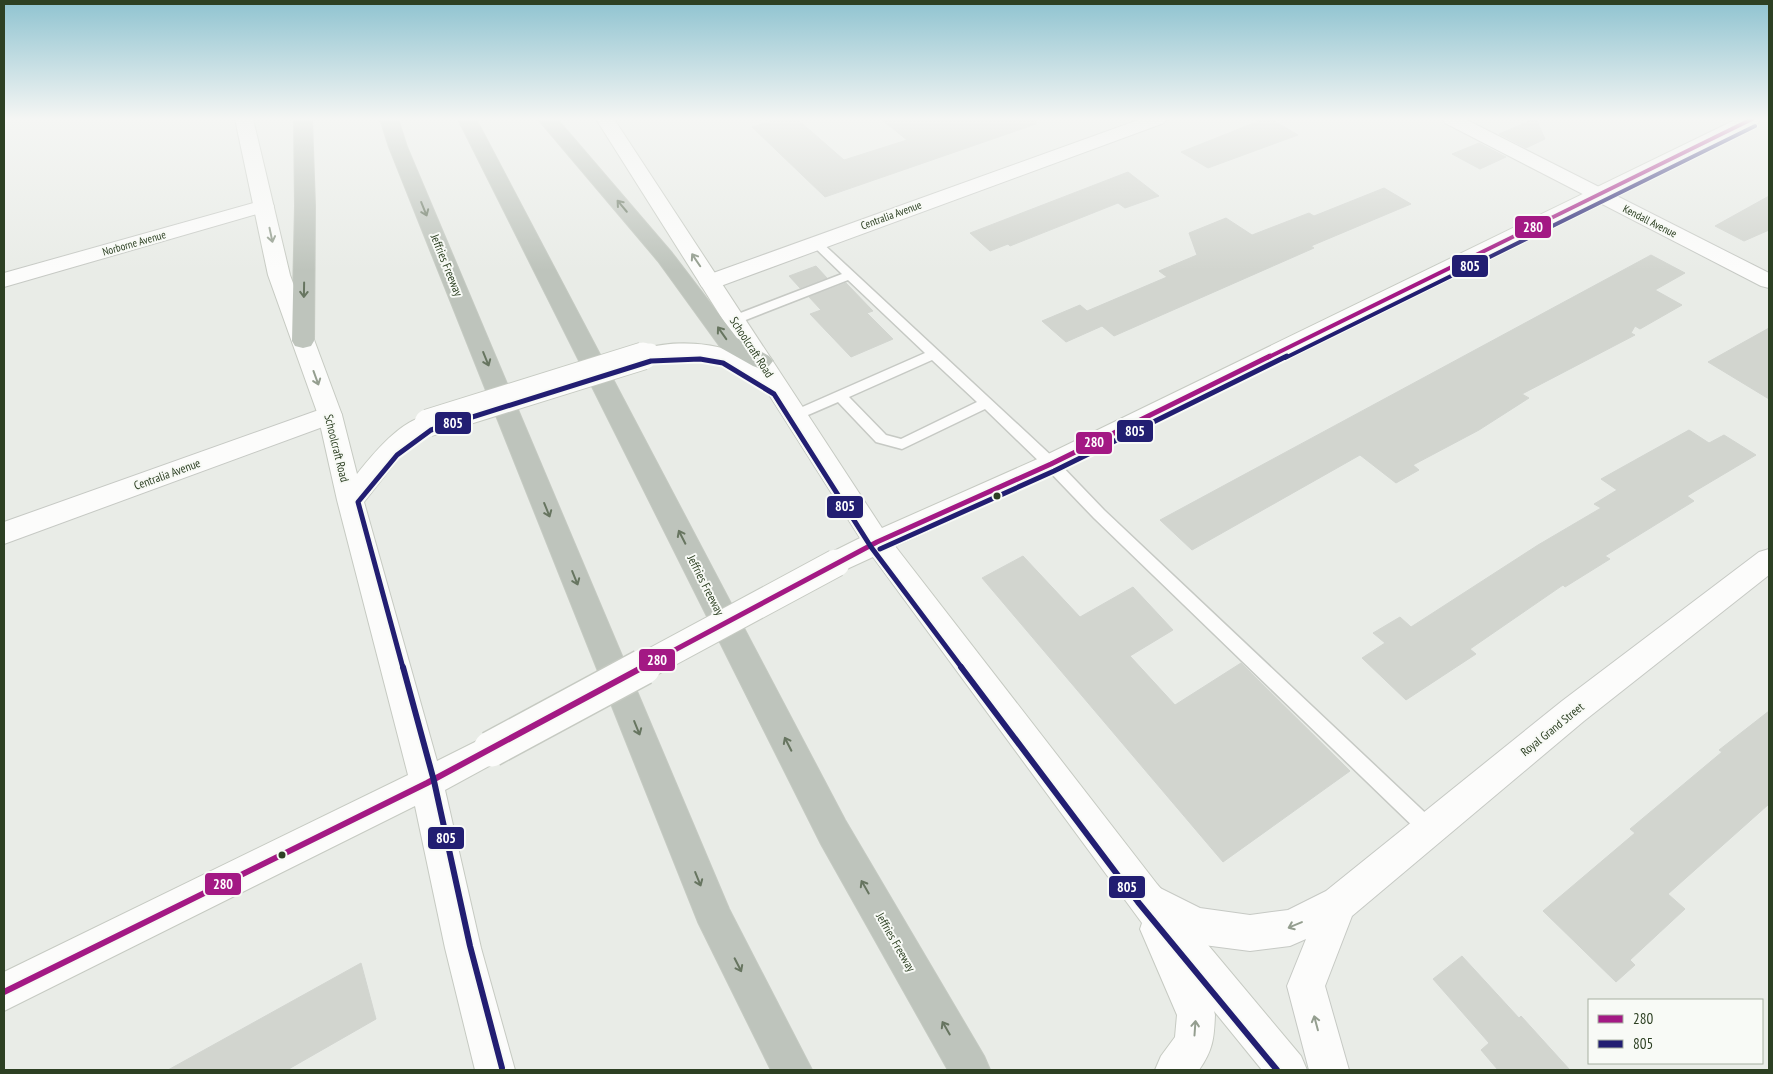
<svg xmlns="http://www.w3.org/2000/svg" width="1773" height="1074" font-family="'PT Sans Narrow',sans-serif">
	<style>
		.building { fill: #d2d5cf; stroke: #d2d5d0 }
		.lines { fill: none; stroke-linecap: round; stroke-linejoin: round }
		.service-casing { stroke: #c6c9c4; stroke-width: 3 }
		.minor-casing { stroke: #c6c9c4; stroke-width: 2 }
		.secondary-casing { stroke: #c6cac2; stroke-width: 2 }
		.motorway-casing { stroke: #c5cac2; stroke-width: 2 }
		.service { fill: #fcfcfb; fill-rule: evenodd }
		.minor { fill: #fcfcfb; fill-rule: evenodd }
		.secondary { fill: #fcfcfb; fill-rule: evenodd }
		.motorway { fill: #bec4bc; fill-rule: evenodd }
		.secondary-bridge-far2-casing { stroke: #c6cac2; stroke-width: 22; stroke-linecap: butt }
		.secondary-bridge-far1-casing { stroke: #c6cac2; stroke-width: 29; stroke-linecap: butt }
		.secondary-bridge-casing { stroke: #c6cac2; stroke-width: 38; stroke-linecap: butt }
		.secondary-bridge-far2 { stroke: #fcfcfb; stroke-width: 21 }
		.secondary-bridge-far1 { stroke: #fcfcfb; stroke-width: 27 }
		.secondary-bridge { stroke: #fcfcfb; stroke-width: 35 }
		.bus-1-far2-casing { stroke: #f8faf6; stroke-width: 6 }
		.bus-1-far1-casing { stroke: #f8faf6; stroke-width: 9 }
		.bus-1-casing { stroke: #f8faf6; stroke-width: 10 }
		.bus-2-far2-casing { stroke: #f8faf6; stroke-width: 6 }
		.bus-2-far1-casing { stroke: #f8faf6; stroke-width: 9 }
		.bus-2-casing { stroke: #f8faf6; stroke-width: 10 }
		.bus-1-far2 { stroke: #a31984; stroke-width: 4 }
		.bus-1-far1 { stroke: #a31984; stroke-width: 5 }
		.bus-1 { stroke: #a31984; stroke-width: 6 }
		.bus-2-far2 { stroke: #221e72; stroke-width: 4 }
		.bus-2-far1 { stroke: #221e72; stroke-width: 5 }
		.bus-2 { stroke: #221e72; stroke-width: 6 }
		.oneway { stroke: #677560 }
		.oneway2 { stroke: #949e8f }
		.bus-dot { fill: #2d4023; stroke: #f8faf6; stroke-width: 2 }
		.labels { text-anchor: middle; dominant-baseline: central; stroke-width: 4; stroke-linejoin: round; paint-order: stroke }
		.far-street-label { font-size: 11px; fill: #2d4023; stroke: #f8faf6 }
		.street-label { font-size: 12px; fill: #2d4023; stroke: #f8faf6 }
		.line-badge { stroke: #f8faf6; stroke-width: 2 }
		.badge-label { font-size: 14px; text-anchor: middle; font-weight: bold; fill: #fff }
	</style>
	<rect width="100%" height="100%" fill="#e9ece7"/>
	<path class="building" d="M780,119H797L844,160L907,140L881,119H1035L1036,124L825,197L752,127Z
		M1264,119H1271L1298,135L1208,168L1181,152Z
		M1534,119H1536L1545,139L1526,148L1499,134Z
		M1479,143L1506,157L1480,169L1452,154Z
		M1128,172L1159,196L1125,208L1118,203L1010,246L1008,244L990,251L970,233Z
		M1384,188L1411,204L1311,246L1314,248L1114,336L1102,326L1066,342L1042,321L1080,305L1087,311L1167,277L1159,271L1197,255L1189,233L1226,218L1252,235L1309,213L1314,216Z
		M1769,196V230L1744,241L1715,226Z
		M1651,255L1685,273L1655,290L1682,305L1640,329L1635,326L1631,333L1635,335L1522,394L1529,398L1479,430L1413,465L1419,470L1396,483L1360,455L1192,550L1160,520Z
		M816,266L827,278L800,288L789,276Z
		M846,283L873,311L867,313L893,339L851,357L810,314L821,310L809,297Z
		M1769,328V399L1708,362Z
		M1689,430L1709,443L1724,435L1756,455L1687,496L1694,501L1605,556L1610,559L1565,587L1563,585L1470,649L1476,654L1406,700L1362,658L1385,643L1373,633L1400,617L1411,627L1538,545L1601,508L1594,504L1617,490L1601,479Z
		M1023,556L1080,617L1133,587L1173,630L1130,656L1175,705L1241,663L1350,771L1223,862L982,578Z
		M1769,711V804L1668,894L1685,909L1630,960L1635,965L1616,982L1543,911L1635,833L1630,829L1722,752L1719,750Z
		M1462,956L1519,1018L1521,1016L1570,1070H1498L1481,1050L1489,1043L1433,979Z
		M361,963L376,1019L287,1070H168Z"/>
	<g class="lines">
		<g class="service-casing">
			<path id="service" d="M815,239L819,240L1056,460L1104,510L1436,823L1438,829L1436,835L1429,838L1422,835L1094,518L1046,468L985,409L902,449L876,442L838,402L801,418H791L789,415L791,412L925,353L848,280L738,323H730L728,320L730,317L842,274L811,244L809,242L811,240ZM932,360L977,402L901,439L886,435L849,397Z"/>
		</g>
		<g class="minor-casing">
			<path id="minor" d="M1141,119H1167L1164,123L718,287L710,289L702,287L699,282L702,277Z
				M1442,119H1465L1769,273V288L1761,286L1445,123Z
				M264,200L271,202L274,206L271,210L4,287V273Z
				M330,406L339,409L342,415L339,421L4,544V522Z
				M1769,549V575L1584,721L1352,916L1325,986L1349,1070H1309L1287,986L1306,939L1290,946L1250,951L1196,944L1143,917L1138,904L1143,891L1156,886L1200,908L1250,915L1288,910L1326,891L1562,701L1759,552Z"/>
		</g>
		<g class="secondary-casing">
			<path id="secondary" d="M235,119H253L290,275L342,415L357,474C373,454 409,409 437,417L440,423L437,429L401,455L364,502L437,761L491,734L502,739L507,749L502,759L445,790L481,948L515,1070H475L445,948L415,806L4,1011V972L408,775L337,500L318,415L268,275Z
				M596,119H614L882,528L1042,457L1737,119H1761L1758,123L1060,471L895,546L1157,884L1301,1056L1307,1070H1262L1214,1011L1215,1015C1214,1039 1213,1050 1199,1070H1155L1161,1056L1175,1037L1177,1015L1140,929L1142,923L873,557L836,574L826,571L822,563L826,555L860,538L768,393L719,362L700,359L650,362L642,359L638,354L642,349C674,340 718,341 747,358Z"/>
		</g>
		<g class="motorway-casing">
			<path id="motorway" d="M294,119H312L315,206L314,341L311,346L303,348L295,346L292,341L295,206Z
				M380,119H398L407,147L729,909L812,1070H771L698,922L389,147Z
				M458,119H476L845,820L984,1056L990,1070H948L821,844Z
				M538,119H557L672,253L737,338L769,356L773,361L769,366L761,369L753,366L721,348L658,261Z"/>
		</g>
		<use href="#service" class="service"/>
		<use href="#minor" class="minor"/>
		<use href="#secondary" class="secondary"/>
		<use href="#motorway" class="motorway"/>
		<g class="secondary-bridge-far2-casing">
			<path id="secondary-bridge-far2" d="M639,358L650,354"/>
		</g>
		<g class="secondary-bridge-far1-casing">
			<path id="secondary-bridge-far1" d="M428,423L643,356
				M641,668L836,563"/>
		</g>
		<g class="secondary-bridge-casing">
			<path id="secondary-bridge" d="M491,749L643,667"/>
		</g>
		<use href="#secondary-bridge-far2" class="secondary-bridge-far2"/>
		<use href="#secondary-bridge-far1" class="secondary-bridge-far1"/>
		<use href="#secondary-bridge" class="secondary-bridge"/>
		<g class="bus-1-far2-casing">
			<path id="bus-1-far2" d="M1267,358L1752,119"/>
		</g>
		<g class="bus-1-far1-casing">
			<path id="bus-1-far1" d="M641,668L877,542L1051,464L1270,356"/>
		</g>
		<g class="bus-1-casing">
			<path id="bus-1" d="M4,992L427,783L643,667"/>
		</g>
		<g class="bus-2-far2-casing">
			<path id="bus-2-far2" d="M1285,358L1755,126"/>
		</g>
		<g class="bus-2-far1-casing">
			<path id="bus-2-far1" d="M880,549L1054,471L1287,356
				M403,668L358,502L397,455L431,430L651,361L700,359L723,363L774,394L871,547L962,668"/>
		</g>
		<g class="bus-2-casing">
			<path id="bus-2" d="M403,667L434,781L470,946L502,1068
				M961,667L1138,902L1277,1070"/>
		</g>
		<use href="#bus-1-far2" class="bus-1-far2"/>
		<use href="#bus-1-far1" class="bus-1-far1"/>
		<use href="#bus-1" class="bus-1"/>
		<use href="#bus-2-far2" class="bus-2-far2"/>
		<use href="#bus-2-far1" class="bus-2-far1"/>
		<use href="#bus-2" class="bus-2"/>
	</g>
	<defs><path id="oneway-shaft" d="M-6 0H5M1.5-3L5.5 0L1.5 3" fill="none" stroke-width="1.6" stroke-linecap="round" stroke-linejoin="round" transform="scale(1.25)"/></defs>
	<g class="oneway">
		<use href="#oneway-shaft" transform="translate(622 206) rotate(-130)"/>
		<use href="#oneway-shaft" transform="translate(424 209) rotate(68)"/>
		<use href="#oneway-shaft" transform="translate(304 290) rotate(91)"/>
		<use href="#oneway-shaft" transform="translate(722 333) rotate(-125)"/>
		<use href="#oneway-shaft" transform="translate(486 359) rotate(68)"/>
		<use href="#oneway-shaft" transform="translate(547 510) rotate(68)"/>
		<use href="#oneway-shaft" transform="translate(682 537) rotate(-117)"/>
		<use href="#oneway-shaft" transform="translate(575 578) rotate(68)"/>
		<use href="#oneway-shaft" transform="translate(637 728) rotate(68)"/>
		<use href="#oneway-shaft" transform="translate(788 744) rotate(-117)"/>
		<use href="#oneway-shaft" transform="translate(698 879) rotate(68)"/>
		<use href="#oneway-shaft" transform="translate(865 887) rotate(-120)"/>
		<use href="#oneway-shaft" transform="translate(738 965) rotate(63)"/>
		<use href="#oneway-shaft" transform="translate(946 1028) rotate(-120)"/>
	</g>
	<g class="oneway2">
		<use href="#oneway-shaft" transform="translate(271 235) rotate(78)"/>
		<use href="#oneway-shaft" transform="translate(696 260) rotate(-124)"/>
		<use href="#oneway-shaft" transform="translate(316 378) rotate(70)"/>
		<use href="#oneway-shaft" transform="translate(1295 925) rotate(157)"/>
		<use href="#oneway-shaft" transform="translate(1316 1023) rotate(-105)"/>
		<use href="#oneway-shaft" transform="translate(1195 1028) rotate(-86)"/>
	</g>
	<linearGradient id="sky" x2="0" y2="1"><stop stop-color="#8fc3d0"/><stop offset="0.44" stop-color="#f5f6f4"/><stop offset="1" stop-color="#f5f6f4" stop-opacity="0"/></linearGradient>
	<rect width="1773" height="270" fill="url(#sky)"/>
	<g class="bus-dot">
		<circle cx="997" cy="496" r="4.5"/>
		<circle cx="282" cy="855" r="4.5"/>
	</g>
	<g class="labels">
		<g class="far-street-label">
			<text transform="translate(891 215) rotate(-20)">Centralia Avenue</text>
			<text transform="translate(1650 221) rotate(27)">Kendall Avenue</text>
			<text transform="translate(134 243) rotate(-16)">Norborne Avenue</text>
		</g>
		<g class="street-label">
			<text transform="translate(447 265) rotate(68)">Jeffries Freeway</text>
			<text transform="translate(752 347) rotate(57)">Schoolcraft Road</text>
			<text transform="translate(337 448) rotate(76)">Schoolcraft Road</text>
			<text transform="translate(167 474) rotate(-20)">Centralia Avenue</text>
			<text transform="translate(706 585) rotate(63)">Jeffries Freeway</text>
			<text transform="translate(1552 729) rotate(-39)">Royal Grand Street</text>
			<text transform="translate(896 942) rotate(60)">Jeffries Freeway</text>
		</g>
	</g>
	<g class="line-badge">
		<rect x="1514" y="215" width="38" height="24" rx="5" fill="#a31984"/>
		<rect x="1451" y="254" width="38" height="24" rx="5" fill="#221e72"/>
		<rect x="434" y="411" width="38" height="24" rx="5" fill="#221e72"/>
		<rect x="1116" y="419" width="38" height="24" rx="5" fill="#221e72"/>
		<rect x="1075" y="431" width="38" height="24" rx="5" fill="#a31984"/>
		<rect x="826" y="495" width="38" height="24" rx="5" fill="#221e72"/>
		<rect x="638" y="648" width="38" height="24" rx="5" fill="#a31984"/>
		<rect x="427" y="826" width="38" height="24" rx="5" fill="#221e72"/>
		<rect x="204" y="872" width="38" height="24" rx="5" fill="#a31984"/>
		<rect x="1108" y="875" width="38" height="24" rx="5" fill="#221e72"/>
	</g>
	<g class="badge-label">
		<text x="1533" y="232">280</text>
		<text x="1470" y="271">805</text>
		<text x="453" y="428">805</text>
		<text x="1135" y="436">805</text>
		<text x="1094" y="447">280</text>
		<text x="845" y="511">805</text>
		<text x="657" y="665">280</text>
		<text x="446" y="843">805</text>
		<text x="223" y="889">280</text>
		<text x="1127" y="892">805</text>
	</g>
	<rect width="1773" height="1074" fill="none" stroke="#2d4023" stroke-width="10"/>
	<rect x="1588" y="999" width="175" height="65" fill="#f8faf6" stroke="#a7b0a2"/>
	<rect x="1598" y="1015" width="25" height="8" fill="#a31984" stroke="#a7b0a2"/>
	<text x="1633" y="1024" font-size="15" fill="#2d4023">280</text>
	<rect x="1598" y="1040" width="25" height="8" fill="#221e72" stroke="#a7b0a2"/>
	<text x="1633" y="1049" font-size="15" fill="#2d4023">805</text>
</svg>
